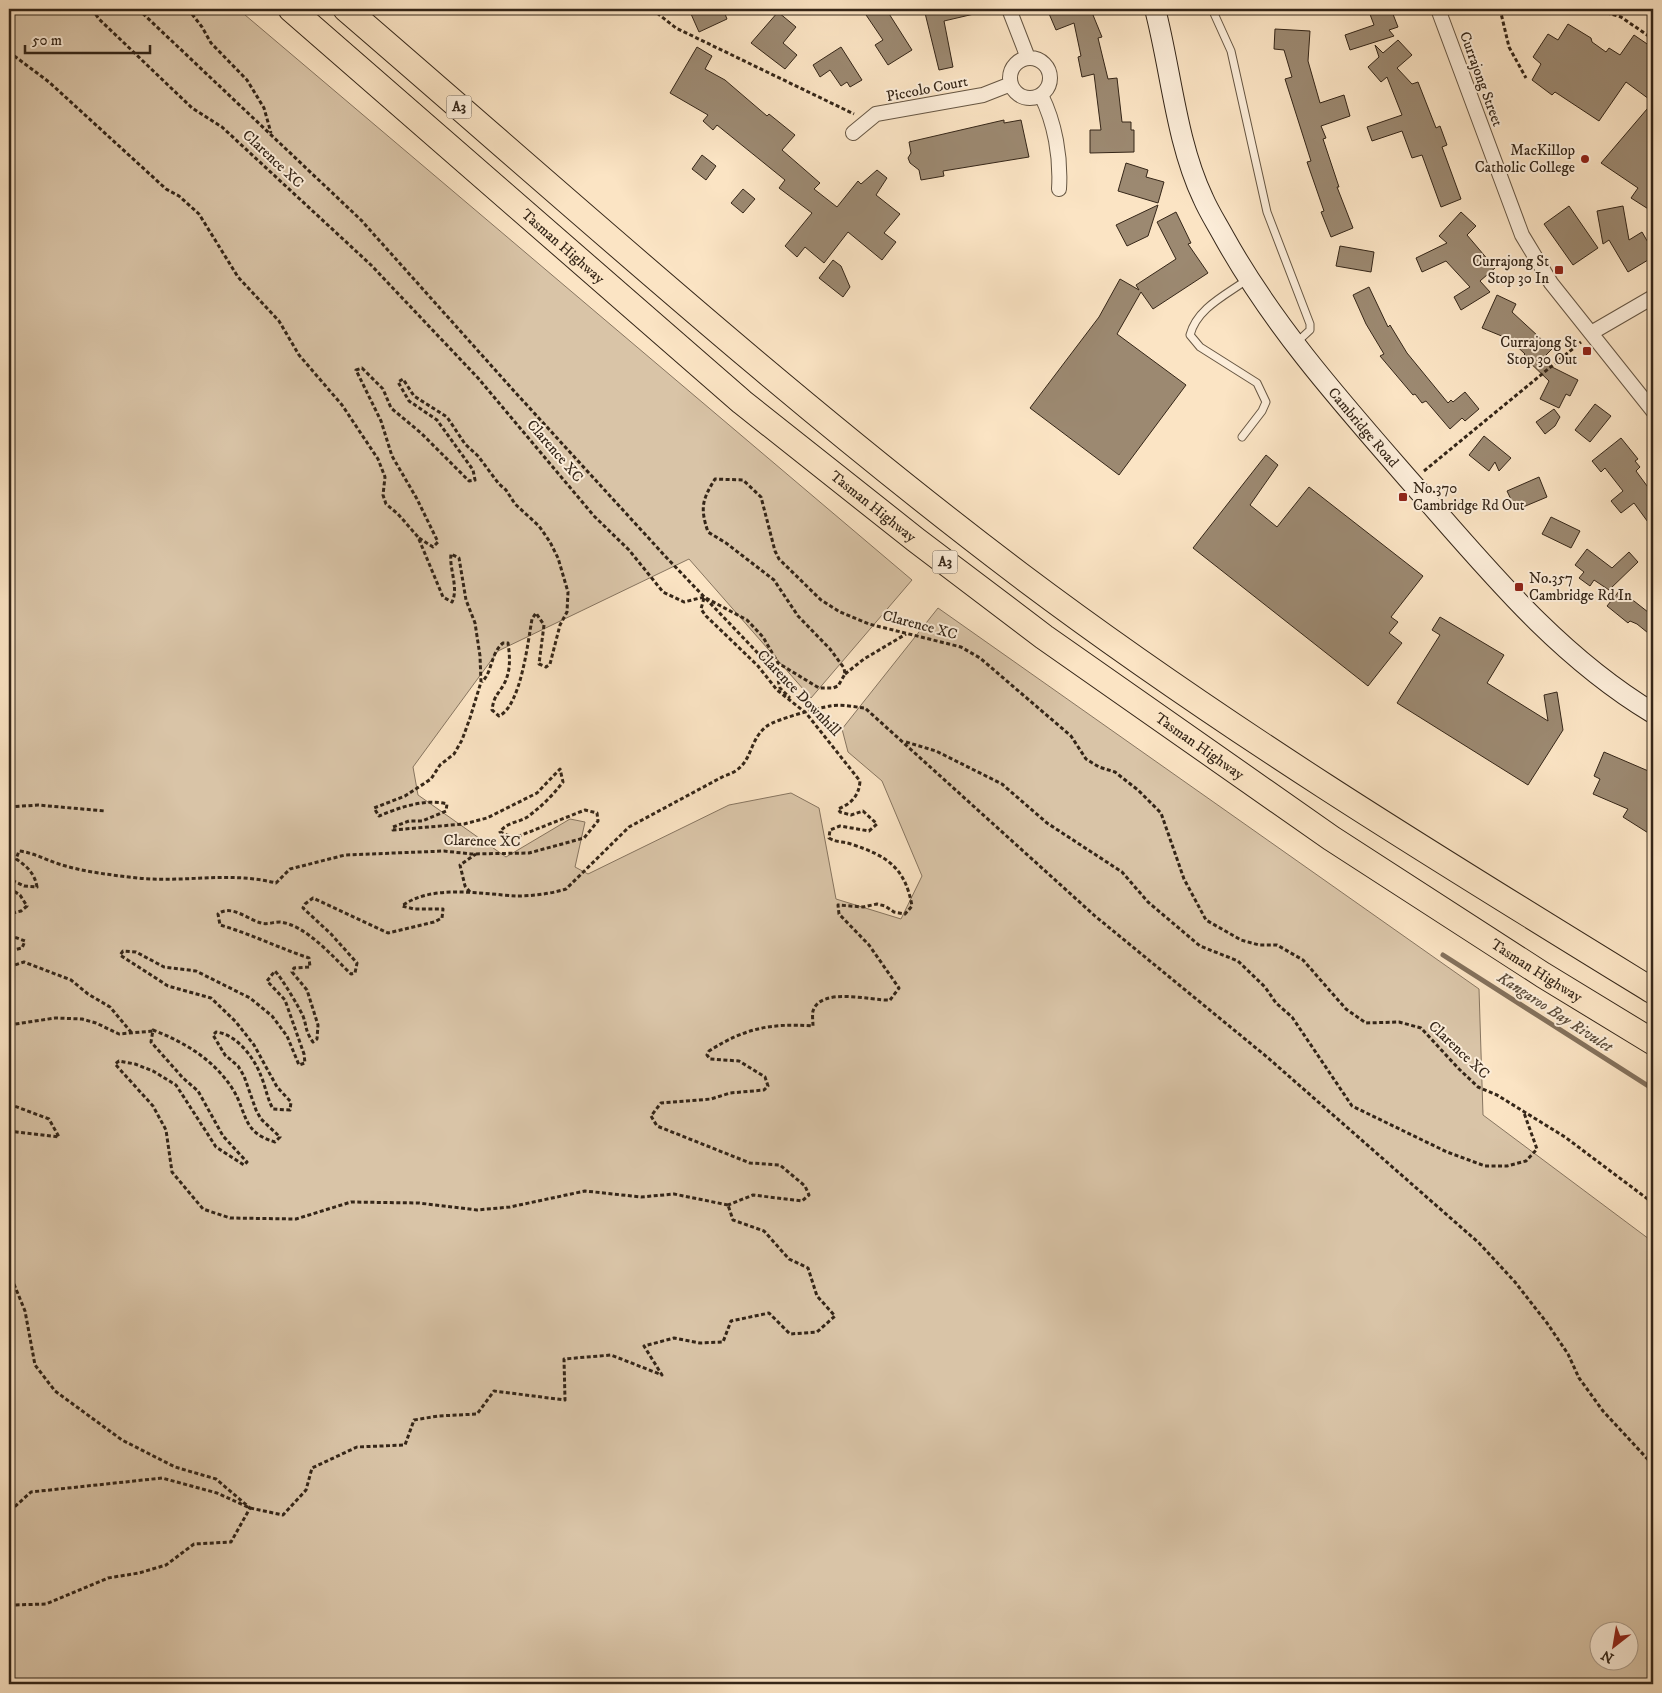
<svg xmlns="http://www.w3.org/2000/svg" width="1662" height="1693" font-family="'IM FELL DW Pica',serif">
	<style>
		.green { fill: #d9c4a7; stroke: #877560; fill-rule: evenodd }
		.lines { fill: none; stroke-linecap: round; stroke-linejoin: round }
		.stream { stroke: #84715c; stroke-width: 5 }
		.building { fill: #9c8971; stroke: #352618 }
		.lane-casing { stroke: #665643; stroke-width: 9 }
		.street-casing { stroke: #665643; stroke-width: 16 }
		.secondary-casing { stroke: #352618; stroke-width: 22 }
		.highway-casing { stroke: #352618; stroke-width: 27 }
		.path { stroke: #352618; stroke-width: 3; stroke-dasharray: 4 2.5; stroke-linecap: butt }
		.lane { stroke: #fcedd9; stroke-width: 7 }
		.street { stroke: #fcedd9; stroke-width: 14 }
		.secondary { stroke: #fcedd9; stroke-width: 20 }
		.highway { stroke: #fbe4c4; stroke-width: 25 }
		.poi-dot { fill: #8f2418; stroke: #fcedd9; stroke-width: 2 }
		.labels { text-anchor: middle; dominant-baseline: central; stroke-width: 4; stroke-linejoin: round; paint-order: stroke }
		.shield { fill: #fcedd9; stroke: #716252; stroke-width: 1 }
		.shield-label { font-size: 14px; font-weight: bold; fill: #352618 }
		.street-label { font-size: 15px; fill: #352618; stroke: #fcedd9 }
		.poi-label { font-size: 15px; fill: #352618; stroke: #fcedd9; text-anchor: end }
		.water-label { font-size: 16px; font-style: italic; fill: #5c4c3a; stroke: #fcedd9 }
	</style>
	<rect width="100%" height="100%" fill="#fbe4c4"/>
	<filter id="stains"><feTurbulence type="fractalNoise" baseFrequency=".004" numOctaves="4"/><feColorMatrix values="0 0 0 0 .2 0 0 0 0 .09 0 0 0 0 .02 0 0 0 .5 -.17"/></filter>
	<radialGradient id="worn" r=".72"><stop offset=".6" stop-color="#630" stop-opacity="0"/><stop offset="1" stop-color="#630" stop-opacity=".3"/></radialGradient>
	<path class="green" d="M9,9H238L912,580L811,698L689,559L498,651L413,767L418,795L506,857L570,819L585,822L575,867L588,874L729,805L791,793L819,808L836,899L901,919L922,876L882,781L848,752L842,729L938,608L1479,989L1483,1115L1653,1242V1684H9ZM1600,1630H1630V1660H1600Z"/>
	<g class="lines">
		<path class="stream" d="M1443,955L1653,1089"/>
	</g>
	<path class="building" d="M702,9H723L727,19L699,32L691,14Z
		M862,9H886L912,50L888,65L875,45L883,40Z
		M924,9H974V14L944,21L953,67L939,70Z
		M1047,9H1107L1093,15L1102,37L1098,38L1108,79L1117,78L1122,122H1131V130H1134V152L1090,153V130H1101L1094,74L1082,77L1078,57L1081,56L1074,23L1056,30Z
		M1368,9H1391L1398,27L1389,30L1394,36L1350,50L1345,35L1374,25Z
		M778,12L796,27L783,43L797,55L785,69L751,43Z
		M1568,24L1591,38L1592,42L1606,52L1609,48L1620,55L1634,35L1653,48V212L1631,198L1638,188L1601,163L1653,102L1626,82L1599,121L1555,92L1552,95L1532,80L1541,64L1533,57L1548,34L1558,40Z
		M1275,29L1310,31L1308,61L1320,103L1344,95L1350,116L1321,126L1326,138L1323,139L1339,187H1337L1353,228L1331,237L1321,212L1324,211L1307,162L1311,161L1285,79L1292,77L1284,50L1274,49Z
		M1398,40L1412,55L1397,68L1412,84L1418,82L1436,128L1440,126L1447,145L1442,147L1461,199L1441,207L1422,155L1412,158L1402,131L1372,141L1367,127L1402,115L1387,77L1381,82L1368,67L1379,57L1375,45L1383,53Z
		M697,47L712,56L705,69L725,80L767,116L769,114L795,135L782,150L820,183L814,189L837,207L858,181L861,184L877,170L887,178L876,195L900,214L884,233L896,242L882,260L848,232L824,263L805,247L797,257L785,246L812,213L779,188L785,180L717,125L713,130L703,121L708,115L670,93Z
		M841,47L862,80L850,87L847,82L841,86L830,70L820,77L813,65Z
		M1004,120V123L1021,120L1029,157L943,171L944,176L921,180L919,170L910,163L908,158L911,153L909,142Z
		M702,155L716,166L706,180L692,169Z
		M1126,163L1148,170L1146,177L1164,182L1158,203L1118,191Z
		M743,189L755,199L743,213L731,203Z
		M1158,205L1148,236L1127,246L1116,225Z
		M1569,206L1598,248L1573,265L1544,224Z
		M1623,206L1629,240L1642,232L1653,251V257L1628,272L1609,240L1603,244L1597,211Z
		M1176,212L1191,243L1188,244L1208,273L1153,309L1141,292L1117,334L1186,385L1119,475L1030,408L1099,317L1120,279L1139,290L1136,285L1176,259L1157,222Z
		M1461,212L1476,226L1467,235L1495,268L1480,281L1490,292L1461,310L1454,297L1470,287L1446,261L1422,272L1416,258L1447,243L1439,236Z
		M1340,246L1374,252L1371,272L1336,266Z
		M833,260L841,266L850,287L843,297L819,278Z
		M1369,287L1388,327L1390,325L1407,353L1448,403L1451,400L1453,402L1465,392L1479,409L1465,421L1462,418L1450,429L1426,401L1422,403L1415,394L1413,395L1380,356L1384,354L1366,324L1353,295Z
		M1497,295L1516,304L1512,312L1552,349L1540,361L1578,380L1570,396L1566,394L1559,408L1540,399L1549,381L1523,356L1525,354L1509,339L1482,328Z
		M1595,404L1611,416L1590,442L1575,430Z
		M1554,409L1560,417L1555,426L1545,434L1536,422Z
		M1484,436L1511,458L1499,471L1495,462L1489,471L1469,455Z
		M1621,438L1638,459L1635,461L1640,467L1636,471L1653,494V529L1634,503L1621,513L1611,501L1623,491L1605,468L1601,472L1592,461Z
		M1266,455L1278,465L1250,505L1277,527L1309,487L1423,576L1391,617L1398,622L1389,633L1402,643L1368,686L1193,548Z
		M1539,477L1547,497L1516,510L1507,491Z
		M1551,517L1580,531L1571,548L1542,534Z
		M1587,549L1612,568L1629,552L1638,562L1609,590L1594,580L1590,586L1579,578L1584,572L1575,565Z
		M1620,590L1653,616V637L1637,624L1630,621L1628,623L1607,606Z
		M1440,617L1504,655L1487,683L1548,721L1544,695L1557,692L1563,730L1528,785L1397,703L1440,635L1432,630Z
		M1604,752L1653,773V836L1623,817L1628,809L1593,794L1600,779L1594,776Z"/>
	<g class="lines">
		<g class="lane-casing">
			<path id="lane" d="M1212,9L1231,51L1267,212L1310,324V330L1296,343
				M1242,437L1262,411L1266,402L1257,383L1200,347L1190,335C1197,308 1226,295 1248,279"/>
		</g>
		<g class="street-casing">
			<path id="street" d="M1009,9L1028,58
				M1438,9L1522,235L1551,283L1653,411
				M1010 78a20 20 0 1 1 40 0a20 20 0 1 1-40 0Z
				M1041,95C1055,123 1061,157 1059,189
				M853,133L876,114L983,95L1011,84
				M1591,333L1653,297"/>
		</g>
		<g class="secondary-casing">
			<g id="secondary">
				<path id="s1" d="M1155,9C1171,70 1176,141 1203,198C1209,212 1217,224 1224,237C1274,327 1343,404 1410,481C1485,566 1555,654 1653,713"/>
			</g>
		</g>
		<g class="highway-casing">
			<g id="highway">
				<path id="s2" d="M291,9L742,402L916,540L1044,637L1331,838L1543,975L1653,1042"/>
				<path d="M346,9C569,201 786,398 1020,575C1222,727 1438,859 1653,991"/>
			</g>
		</g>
		<path class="path" d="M92,9L99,19L192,108L222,127L371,265L478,378L594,516L629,550L663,592L684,602L704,597L747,620L763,637L778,663L819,688H833L838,686L845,674L844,668L830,649L798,616L774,580L726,543L708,532C700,508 702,500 715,479L743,480L761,497L775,551L779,559L821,600L840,612L869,624L961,647L980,658L1071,736L1086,759L1099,767L1115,772L1138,790L1161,813L1184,879L1206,920L1241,940L1259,945H1277L1303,960L1346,1009L1366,1023L1399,1022L1421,1028L1459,1069L1478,1087L1497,1095L1565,1137L1653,1203
			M138,9L361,220L514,391L665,556L776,672L780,688L790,698
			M188,9L202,27L211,43L247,80L264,108L271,133
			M652,9L676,28L854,114
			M1500,9L1509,47L1526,78
			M1514,9C1532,17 1554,13 1572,9
			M1594,9L1621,17L1653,39
			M9,52L49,82L166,189L179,196L199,214L238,277L279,321L299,355L342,405L378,459L385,477L383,495L386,504L398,514L418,537L443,597L452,602C459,588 449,569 451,554L459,558L466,600L475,623L480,656L481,682L470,718L462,740L454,754L440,765L431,779L405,796L374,808L379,816C398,808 426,798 447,804L446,811L422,821H409L393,827V830L464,824L487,818L537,793L560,769L563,782C553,795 543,805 530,815C521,823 507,821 500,832L514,838L585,810L597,813L598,821L584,838L529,853L471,854L444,851L345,855L290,869L276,883C230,871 184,883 138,878C111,875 84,872 59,864C44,859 34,853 19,851L16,859C27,866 35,874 37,887L24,886L9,879
			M1424,471L1581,342
			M419,538L433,547L438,542L417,499L392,456L381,421L356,370L362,368L383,389L391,408L421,433L469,481L475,480L473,470L437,420L409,401L398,382L403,379L414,396L447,417L465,444L478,456L499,484L506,490L515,504L539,526L550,542L558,558L568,592L567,612L560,625L550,664L546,667L539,664L544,625L536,613L532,619C528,641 521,706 499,716L492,710C494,695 498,695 504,684C511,671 510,657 508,643H503C490,654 493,671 482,682
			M704,598L701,609L706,616L758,666L777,690L806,713L860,781C859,796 851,804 838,809L840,812L851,815L863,811L877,824L869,831L840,826L830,830L829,838C837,843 843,841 851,844C887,856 905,867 912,906L905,914L894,912L885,906L877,904L863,907L838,905L839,914L869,945L899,988L890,1000C872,1001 821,986 813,1011C812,1015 813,1022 813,1026C771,1023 745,1028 709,1051L707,1055L710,1059L739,1061L765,1077L768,1086L764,1090L730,1093L711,1099L661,1103L651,1116L657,1126L750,1163L780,1165L805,1186L809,1195L802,1201L753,1195L728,1205
			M845,674L864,659L906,634
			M906,742L936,751L1002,784L1047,823L1122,872L1148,902L1200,946L1238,961L1265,987L1276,1003L1292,1017L1352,1106L1447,1152L1485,1166H1507L1526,1161L1537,1149L1524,1113
			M9,807L38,805L105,811
			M9,888L20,895L27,906L21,911L9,914
			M470,892L465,886L460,865L476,854
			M9,935L25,941L22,948L9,951
			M9,963L15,965L24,962L71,980L88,994L110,1007L131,1032
			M9,1025L55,1018L82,1019L96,1023L119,1034L153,1031
			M9,1104L49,1119L59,1137L9,1131
			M728,1205L674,1194L641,1197L585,1191L510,1207L477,1210L419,1203L351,1202L296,1219L230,1218L203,1209L172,1172L166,1130L153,1106L115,1064L119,1061L135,1064L153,1071L176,1085L216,1147L244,1165L247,1162L223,1136L198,1091L183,1078L151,1042L153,1030C184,1042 213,1059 232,1088C248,1113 241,1132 275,1142L280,1137L261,1119L256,1110L244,1076L238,1066L225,1055L213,1035L216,1032C236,1034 254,1057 261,1076C266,1088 267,1098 273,1109L290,1110L291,1102L277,1087L254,1045L236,1022L211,998L168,986L120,955L123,951L136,952L164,967L196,971L250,998L272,1016L287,1036L299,1065L305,1063L304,1054L285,1000L267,981L275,971C281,977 299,1007 303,1016C307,1027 305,1031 313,1042L317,1039L318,1025L307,990L292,972L294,968L310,967L309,958C279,948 251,934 220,925L218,914C231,904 247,919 261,923C267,925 273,922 280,922C306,925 333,957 351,974L355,973L357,963L331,934L303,908L305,904L313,898L388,933L434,922L442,918L443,909H414L402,906C431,884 482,894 516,896C532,896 550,894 566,889L629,827L724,776C755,767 746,742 767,726C777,719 818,708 830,706C841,704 854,707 865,708L1095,916L1267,1057L1479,1243L1515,1282L1547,1323L1568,1354L1579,1378L1603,1411L1653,1465
			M9,1272L25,1311L35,1365L55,1391L122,1440L175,1467L216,1479L250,1508L231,1542L194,1544L166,1565L139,1573L108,1578L46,1604L14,1605L9,1612
			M10,1511L31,1492L162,1478L217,1493L250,1508L283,1515L306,1490L312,1468L357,1447L405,1445L414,1420L438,1416L477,1414L494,1391L565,1400L564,1359L611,1355L662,1375L644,1346L674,1338L700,1343L723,1342L731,1321L769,1313L790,1334L817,1332L835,1316L817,1296L808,1268L789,1259L764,1231L733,1220L728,1205"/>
		<use href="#lane" class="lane"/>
		<use href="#street" class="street"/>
		<use href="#secondary" class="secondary"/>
		<use href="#highway" class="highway"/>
	</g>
	<g class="poi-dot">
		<circle cx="1585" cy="159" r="5"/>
		<rect x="1554" y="265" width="10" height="10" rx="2.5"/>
		<rect x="1582" y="346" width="10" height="10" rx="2.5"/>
		<rect x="1398" y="492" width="10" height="10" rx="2.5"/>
		<rect x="1514" y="582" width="10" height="10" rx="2.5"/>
	</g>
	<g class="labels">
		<g class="shield">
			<rect x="446.5" y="95.5" width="25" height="23" rx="4"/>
			<rect x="932.5" y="550.5" width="25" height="23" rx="4"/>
		</g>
		<g class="shield-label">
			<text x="459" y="107">A3</text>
			<text x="945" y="562">A3</text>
		</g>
		<g class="street-label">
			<text transform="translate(1481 79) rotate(70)">Currajong Street</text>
			<text transform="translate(927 89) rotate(-11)">Piccolo Court</text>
			<text transform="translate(273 159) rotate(43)">Clarence XC</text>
			<text stroke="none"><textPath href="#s2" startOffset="361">Tasman Highway</textPath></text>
			<text stroke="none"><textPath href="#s1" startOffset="476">Cambridge Road</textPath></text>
			<text transform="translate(555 451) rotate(49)">Clarence XC</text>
			<text stroke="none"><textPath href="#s2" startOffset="766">Tasman Highway</textPath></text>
			<text transform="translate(920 625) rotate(15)">Clarence XC</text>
			<text transform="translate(799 693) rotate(46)">Clarence Downhill</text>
			<text stroke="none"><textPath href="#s2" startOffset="1171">Tasman Highway</textPath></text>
			<text transform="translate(482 841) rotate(1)">Clarence XC</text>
			<text stroke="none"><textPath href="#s2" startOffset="1576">Tasman Highway</textPath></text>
			<text transform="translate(1459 1050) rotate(43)">Clarence XC</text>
		</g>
		<g class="poi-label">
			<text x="1575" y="150">MacKillop<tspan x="1575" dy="17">Catholic College</tspan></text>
			<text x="1549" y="261">Currajong St<tspan x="1549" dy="17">Stop 30 In</tspan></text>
			<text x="1577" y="342">Currajong St<tspan x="1577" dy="17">Stop 30 Out</tspan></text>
			<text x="1413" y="488" text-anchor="start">No.370<tspan x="1413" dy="17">Cambridge Rd Out</tspan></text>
			<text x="1529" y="578" text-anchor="start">No.357<tspan x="1529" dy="17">Cambridge Rd In</tspan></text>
		</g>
		<g class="water-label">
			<text transform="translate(1555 1012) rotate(33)">Kangaroo Bay Rivulet</text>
		</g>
	</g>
	<rect width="1662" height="1693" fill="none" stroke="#fbe4c4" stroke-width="30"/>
	<rect x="10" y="10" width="1642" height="1673" fill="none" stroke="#352618" stroke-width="2.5"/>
	<rect x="15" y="15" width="1632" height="1663" fill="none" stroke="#352618"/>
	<g transform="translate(1614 1646) rotate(211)"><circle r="24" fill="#fcedd9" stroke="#ac9d8c"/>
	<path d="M0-4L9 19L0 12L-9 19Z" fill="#8f2418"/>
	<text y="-8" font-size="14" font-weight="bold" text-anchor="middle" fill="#352618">N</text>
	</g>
	<path d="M25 45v8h125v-8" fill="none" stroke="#352618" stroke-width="2.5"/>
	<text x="32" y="45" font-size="15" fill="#352618" stroke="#fcedd9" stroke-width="4" paint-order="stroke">50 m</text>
	<rect width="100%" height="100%" filter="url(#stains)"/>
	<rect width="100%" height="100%" fill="url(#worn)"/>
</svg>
